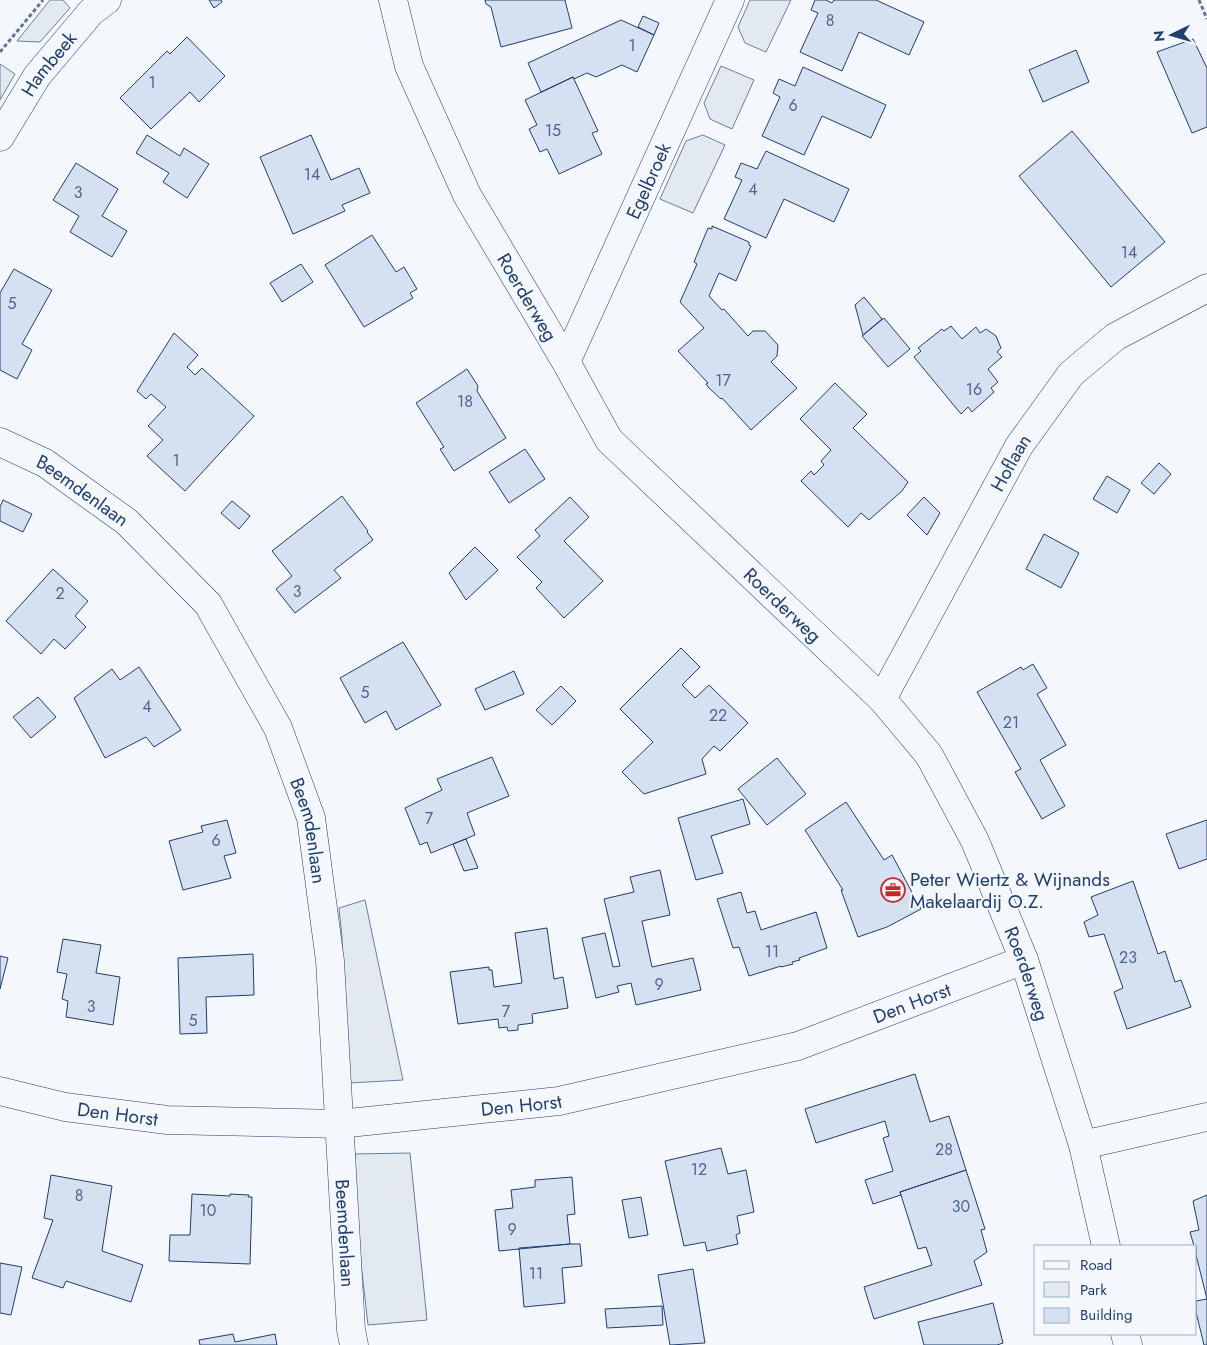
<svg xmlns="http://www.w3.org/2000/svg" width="1207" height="1345" font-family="Jost,sans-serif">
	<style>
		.green { fill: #e3e9f0; stroke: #687fa3 }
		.building { fill: #d5e0f0; stroke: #1d3f73 }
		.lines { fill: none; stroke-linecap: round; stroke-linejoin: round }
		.minor-casing { stroke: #1d3f73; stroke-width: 29 }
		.path { stroke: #5e769c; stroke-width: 3; stroke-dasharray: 4 2.5; stroke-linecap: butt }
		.minor { stroke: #f4f7fb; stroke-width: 28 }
		.labels { text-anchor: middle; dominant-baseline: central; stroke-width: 4; stroke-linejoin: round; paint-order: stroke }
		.number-label { font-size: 16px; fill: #4b6792 }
		.street-label { font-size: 19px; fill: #1d3f73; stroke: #f4f7fb }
		.poi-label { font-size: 19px; fill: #1d3f73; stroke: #f4f7fb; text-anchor: start }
	</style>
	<rect width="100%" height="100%" fill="#f4f7fb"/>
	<path class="green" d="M50,0H63L70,8L40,42L17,41Z
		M750,0H791L766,52L745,43L738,27Z
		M0,64L15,74L0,100Z
		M721,66L754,80L732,129L710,119L704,103Z
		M703,135L725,145L693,213L660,199L686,141Z
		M365,900L403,1080L349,1083L346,1072L342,937L339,908Z
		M410,1153L427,1320L368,1325L360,1255L354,1170L355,1154Z"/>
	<path class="building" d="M209,0H221L222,2L214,8Z
		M485,0H565L572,28L501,47L491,7L486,4Z
		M815,0H826L832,3L834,0H876L924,22L909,55L859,32L842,71L800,52L818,13L811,10Z
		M643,16L659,23L654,35L638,27Z
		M621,20L654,35L637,72L622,65L596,77L587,73L574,79L573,77L541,92L528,63Z
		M187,37L225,76L199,102L190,92L151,129L120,98L167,51L170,54Z
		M1193,39L1207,68V127L1192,133L1157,52Z
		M1076,50L1089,82L1043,102L1029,70Z
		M803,67L886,105L871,138L822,116L804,155L762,136L780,97L773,93L779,79L795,86Z
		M573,77L598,131L592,133L602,154L559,174L547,149L540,152L529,129L537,125L525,100Z
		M1072,131L1165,242L1111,287L1019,176Z
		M147,135L180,156L184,148L209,164L187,198L163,182L169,173L136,153Z
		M311,135L331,180L359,168L370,193L342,205L345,211L293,234L260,157Z
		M766,151L849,189L834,222L784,199L766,238L724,219L742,180L735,177L741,163L757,169Z
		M76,163L118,189L102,216L127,231L112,257L70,232L79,216L53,200Z
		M712,226L749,242V245L751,246L736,281L719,273L709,296L722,310L724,309L748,336L753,331H765L778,345L777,356L771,362L797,388L751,430L722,398L721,399L709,388L706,384L708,383L678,351L704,328L680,302L697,264L694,262L708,228L712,229Z
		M372,235L396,272L404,267L417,289L410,293L413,298L364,327L325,265Z
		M301,264L313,282L282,302L270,283Z
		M14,269L52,290L22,344L32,350L17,379L0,370V293Z
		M864,297L882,319L863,335L855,305Z
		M884,318L910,349L888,367L862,336Z
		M951,326L962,339L976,327L980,333L986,329L996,336L1001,348L997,352L1002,357L988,369L998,382L991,388L994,392L972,412L968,407L961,414L914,357L921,351L918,348L942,329L944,331Z
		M174,333L198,355L187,367L195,375L202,368L254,416L185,491L147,456L163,440L148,426L166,407L151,394L146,399L137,391Z
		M467,369L478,386L477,391L506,438L454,471L440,449L444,447L416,403Z
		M835,383L867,414L853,428L908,482L902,491L869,520L861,513L848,527L801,481L811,471L814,475L824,465L821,461L831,450L800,419Z
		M525,449L545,479L509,503L489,472Z
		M1159,463L1171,474L1154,494L1141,483Z
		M1107,476L1130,490L1117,513L1093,499Z
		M342,496L368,531L367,532L373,540L334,570L341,578L295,613L276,589L292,576L272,551Z
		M570,497L589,517L564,541L603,581L564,618L536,588L542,582L517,557L540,536L535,530Z
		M924,497L940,513L927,535L907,515Z
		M3,500L32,514L23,532L0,521V507Z
		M232,501L250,516L239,529L221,513Z
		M1044,534L1079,553L1061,588L1026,569Z
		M475,547L498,570L466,600L449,573Z
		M53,569L88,601L75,616L86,627L65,649L54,639L41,654L6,621Z
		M403,642L441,705L396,730L386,711L365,723L340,678Z
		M681,648L700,667L682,685L695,698L709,685L748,723L720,751L714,746L702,759L706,774L644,794L622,772L653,742L620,709Z
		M1033,664L1047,688L1037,694L1066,745L1040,760L1065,806L1042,819L1015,772L1021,769L977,692L1021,667L1023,670Z
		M139,667L181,730L154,747L146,737L105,758L74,698L112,669L120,680Z
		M514,671L524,694L485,710L475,689Z
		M561,686L576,701L552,725L536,710Z
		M38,697L56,717L31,738L13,717Z
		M492,757L509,796L467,813L475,835L431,853L427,842L420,845L405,808L442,790L437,779Z
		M777,758L806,794L767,825L738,789Z
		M743,799L750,824L711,836L723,873L696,880L678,818Z
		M846,802L884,860L892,855L921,909L887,927L858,937L841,890H843L805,830Z
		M227,820L236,853L224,856L231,878L183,890L169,841L203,832L201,826Z
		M1207,820V859L1179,869L1166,834Z
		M466,839L478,868L464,871L453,844Z
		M660,870L670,915L642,921L652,967L693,958L701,990L636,1005L631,983L617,986L619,992L596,998L582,938L605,933L613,967L620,966L604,899L634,892L630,877Z
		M1133,881L1158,954L1165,951L1175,982L1181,980L1191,1007L1127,1029L1114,992L1123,988L1104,934L1089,937L1084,922L1098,915L1091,897Z
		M741,892L747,913L755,911L761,930L816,912L827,948L799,958L800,960L792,962L793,964L781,967V966L749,976L739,947L733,948L717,899Z
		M547,928L554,979L563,977L568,1008L532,1014L533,1023L518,1025V1030L508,1031L507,1027L499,1028L498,1019L458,1024L450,972L489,967V970H492L494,987L522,983L515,933Z
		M63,939L101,945L96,973L120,977L113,1025L66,1017L68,1001L62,999L67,974L57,972Z
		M253,954L254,995L206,997L207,1033L180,1034L178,958Z
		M0,956L8,958L0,989Z
		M915,1074L930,1122L949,1116L966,1170L900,1192L901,1195L873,1204L865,1180L893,1171L883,1138L889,1136L885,1121L816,1143L805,1109Z
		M721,1148L728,1174L746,1170L754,1212L737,1216L740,1233L736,1235L738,1244L707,1251L705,1242L684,1246L665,1161Z
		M966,1170L985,1229L981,1230L987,1252L974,1261L982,1285L874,1319L864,1287L932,1265L926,1247L918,1249L900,1192Z
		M51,1175L112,1186L102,1251L143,1265L131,1302L66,1281L63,1288L32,1278L53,1220L44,1218Z
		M572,1177L575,1214L567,1215L570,1244L499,1251L495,1210L513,1208L511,1190L535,1187V1180Z
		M192,1194L230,1196V1194L249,1195L248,1197H252L250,1264L169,1261L170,1235H190Z
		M1207,1195V1345H1204L1196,1312V1301L1207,1299L1196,1255V1246H1194L1190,1232L1199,1230L1193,1201Z
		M641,1197L648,1235L629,1238L622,1200Z
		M570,1244H580L582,1266L562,1268L565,1303L524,1307L519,1248Z
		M0,1263L22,1267L11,1315L0,1313Z
		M693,1269L705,1343L670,1345L658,1275Z
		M993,1303L1003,1343L997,1345H924L918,1322Z
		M662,1306L663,1325L607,1328L605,1309Z
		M233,1334L235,1342L275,1334L277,1345H200L199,1340Z"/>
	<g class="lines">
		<g class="minor-casing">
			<g id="minor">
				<path id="s1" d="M393,0L409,66L467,195L566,362L609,440L882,699L929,755L975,841L1024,960L1083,1145L1106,1246"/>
				<path id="s2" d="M0,137L37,76L91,12L107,0"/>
				<path id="s3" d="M566,362L730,0"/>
				<path id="s4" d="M0,442L45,463L127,522L208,604L278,728L311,818L330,961L351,1330L354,1345"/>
				<path id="s5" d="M882,699L1019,446L1071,374L1115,337L1207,288"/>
				<path id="s6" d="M0,1091L65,1107L167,1120L339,1124L559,1101L798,1046L1024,960"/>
				<path d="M1083,1145L1207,1117"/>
				<path d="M1125,1334L1128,1345"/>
			</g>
		</g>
		<path class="path" d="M1199,0L1207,19
			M0,52L43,0"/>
		<use href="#minor" class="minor"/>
	</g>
	<defs>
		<g id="office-ring" transform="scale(1.25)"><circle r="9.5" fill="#f4f7fb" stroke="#c62828" stroke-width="1.5"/><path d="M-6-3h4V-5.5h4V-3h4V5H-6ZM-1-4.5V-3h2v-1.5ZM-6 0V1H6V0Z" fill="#c62828"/></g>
	</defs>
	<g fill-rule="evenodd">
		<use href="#office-ring" x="893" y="890"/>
	</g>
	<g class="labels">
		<g class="number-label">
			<text x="830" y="20">8</text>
			<text x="632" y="45">1</text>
			<text x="152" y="82">1</text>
			<text x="793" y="105">6</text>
			<text x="553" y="130">15</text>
			<text x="312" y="174">14</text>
			<text x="753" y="189">4</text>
			<text x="78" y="192">3</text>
			<text x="1129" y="252">14</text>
			<text x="12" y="303">5</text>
			<text x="723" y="380">17</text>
			<text x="974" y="389">16</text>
			<text x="465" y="401">18</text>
			<text x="176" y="460">1</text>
			<text x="297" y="591">3</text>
			<text x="60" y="593">2</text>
			<text x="365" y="692">5</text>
			<text x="147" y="706">4</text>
			<text x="718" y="715">22</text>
			<text x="1011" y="722">21</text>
			<text x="429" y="818">7</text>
			<text x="216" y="840">6</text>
			<text x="772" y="951">11</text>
			<text x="1128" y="957">23</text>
			<text x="659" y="984">9</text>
			<text x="91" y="1006">3</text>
			<text x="506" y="1011">7</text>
			<text x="193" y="1020">5</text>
			<text x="944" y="1149">28</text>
			<text x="699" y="1169">12</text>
			<text x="79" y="1195">8</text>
			<text x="961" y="1206">30</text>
			<text x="208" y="1210">10</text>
			<text x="512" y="1229">9</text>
			<text x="536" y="1273">11</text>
		</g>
		<g class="street-label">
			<text stroke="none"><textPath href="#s2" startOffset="88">Hambeek</textPath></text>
			<text stroke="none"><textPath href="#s3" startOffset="199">Egelbroek</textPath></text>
			<text stroke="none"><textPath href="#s1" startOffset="328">Roerderweg</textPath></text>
			<text stroke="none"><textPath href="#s5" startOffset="269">Hoflaan</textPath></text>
			<text stroke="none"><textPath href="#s4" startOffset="96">Beemdenlaan</textPath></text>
			<text stroke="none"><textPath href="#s1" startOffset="732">Roerderweg</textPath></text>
			<text stroke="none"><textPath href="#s4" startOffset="516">Beemdenlaan</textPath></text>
			<text stroke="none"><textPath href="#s1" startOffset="1182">Roerderweg</textPath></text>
			<text stroke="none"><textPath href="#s6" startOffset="930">Den Horst</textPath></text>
			<text stroke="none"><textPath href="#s6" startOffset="525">Den Horst</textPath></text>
			<text stroke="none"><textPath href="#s6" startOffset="120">Den Horst</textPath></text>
			<text stroke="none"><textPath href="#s4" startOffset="921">Beemdenlaan</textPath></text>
		</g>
		<g class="poi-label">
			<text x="910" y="879">Peter Wiertz &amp; Wijnands<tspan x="910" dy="22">Makelaardij O.Z.</tspan></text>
		</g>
	</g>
	<rect x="1034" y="1245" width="162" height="90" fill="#f4f7fb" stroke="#9eadc5"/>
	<rect x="1044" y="1261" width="25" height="8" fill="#f4f7fb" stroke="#9eadc5"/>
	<text x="1080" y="1270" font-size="15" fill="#1d3f73">Road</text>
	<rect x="1044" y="1282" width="25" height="15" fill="#e3e9f0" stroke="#9eadc5"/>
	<text x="1080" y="1295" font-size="15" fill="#1d3f73">Park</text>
	<rect x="1044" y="1308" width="25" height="15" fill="#d5e0f0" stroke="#9eadc5"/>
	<text x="1080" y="1320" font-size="15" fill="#1d3f73">Building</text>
	<g transform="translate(1172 35) rotate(265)" stroke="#f4f7fb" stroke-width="4" paint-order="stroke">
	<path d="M0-4L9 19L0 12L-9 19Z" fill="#1d3f73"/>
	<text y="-8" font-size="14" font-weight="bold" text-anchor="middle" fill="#1d3f73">N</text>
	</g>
</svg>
